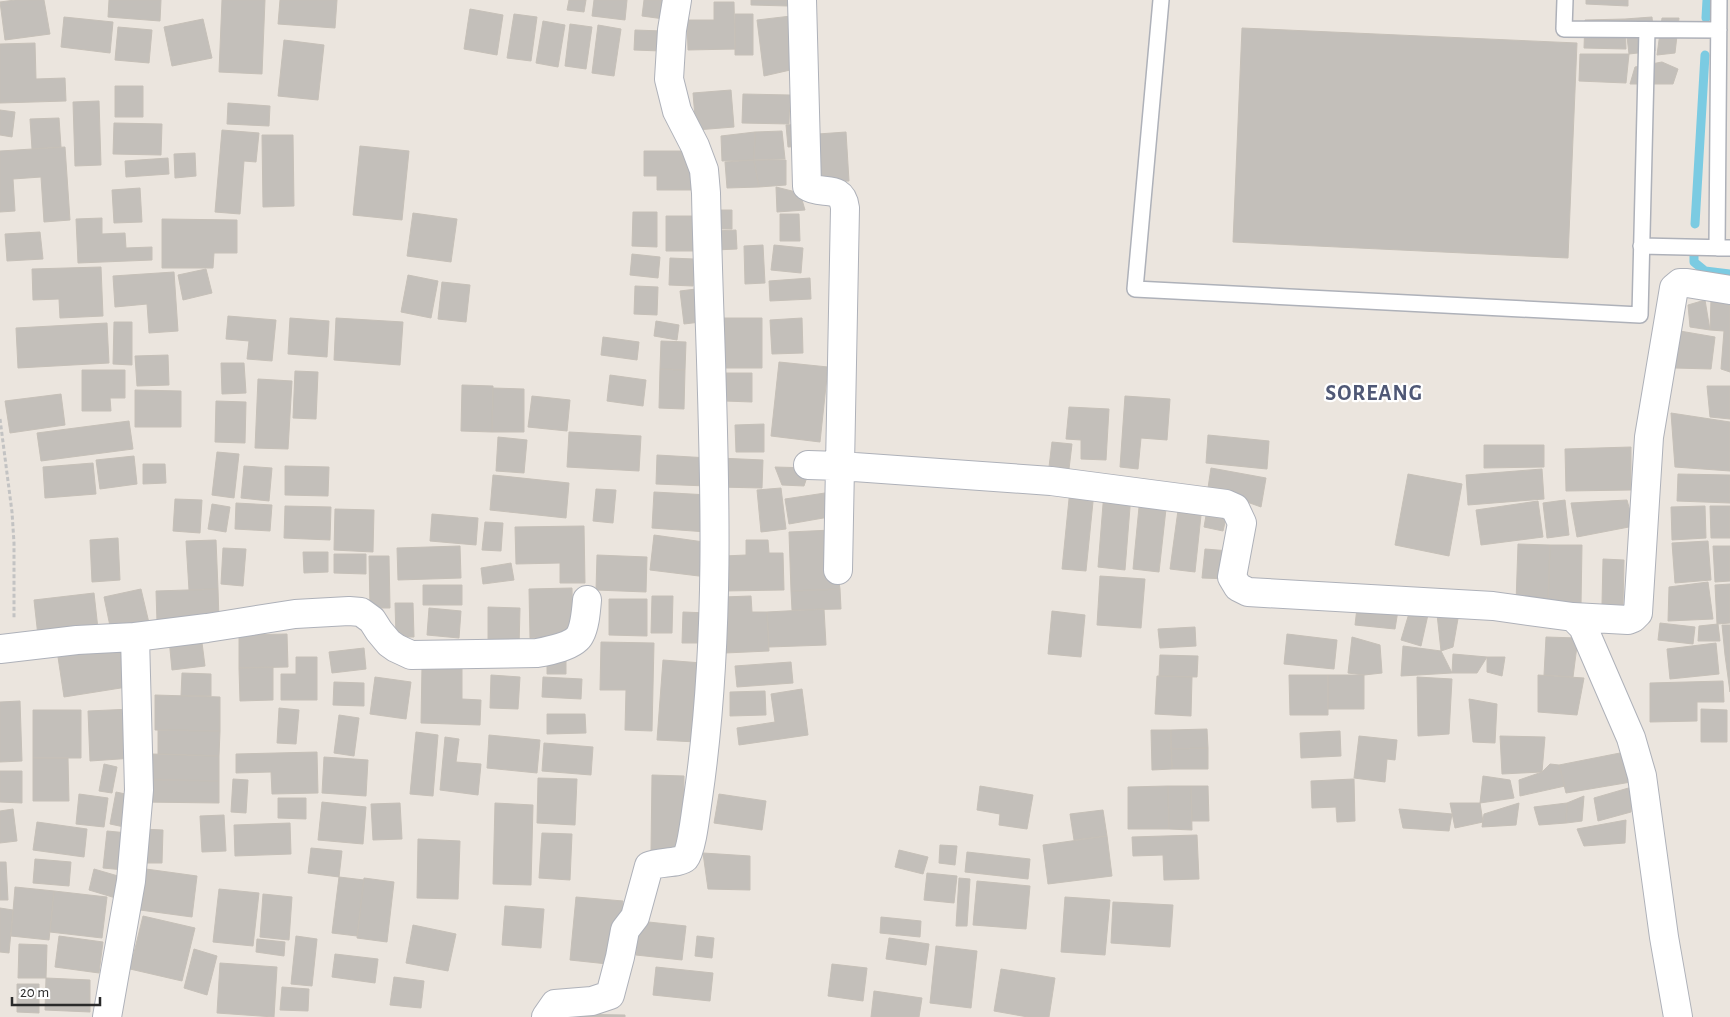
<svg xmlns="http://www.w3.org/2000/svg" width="1730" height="1017" font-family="'Alegreya Sans',sans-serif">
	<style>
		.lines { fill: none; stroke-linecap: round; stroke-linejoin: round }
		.stream { stroke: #7bcbe2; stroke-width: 9 }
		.building { fill: #c3bfba; stroke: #c6c0b8 }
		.service-casing { stroke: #aeb1b9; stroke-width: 18 }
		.minor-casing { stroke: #aeb1b9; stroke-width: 30 }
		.path { stroke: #c3c3c3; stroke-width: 3; stroke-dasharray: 4 2.5; stroke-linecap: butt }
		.service { stroke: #fff; stroke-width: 15 }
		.minor { stroke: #fff; stroke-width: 28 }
		.labels { text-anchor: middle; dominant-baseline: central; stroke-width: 4.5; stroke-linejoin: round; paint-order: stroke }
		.district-label { font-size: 22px; font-weight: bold; letter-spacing: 1px; fill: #4f5876; stroke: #fff }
	</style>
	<rect width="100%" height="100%" fill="#ebe5de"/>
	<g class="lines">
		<path class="stream" d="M1706,18L1707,0
			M1695,224L1705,55
			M1694,255V262L1705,271L1730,274"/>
	</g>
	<path class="building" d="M15,0H44L50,34L5,40L0,2Z
		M109,0H161L160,21L108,17Z
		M222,0H265L262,74L219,72Z
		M280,0H337L335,28L278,24Z
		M569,0H586L584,12L567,10Z
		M594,0H627L625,20L592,16Z
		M644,0H667L664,19L642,16Z
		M751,0H788V6L751,5Z
		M1586,0H1628V6L1586,4Z
		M714,2H734L735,49L688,50L687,20H714Z
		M470,9L503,15L497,55L464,49Z
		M514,14L537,17L531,61L507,58Z
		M735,14H753V55H735Z
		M791,16L799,68L764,76L757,20Z
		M64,17L113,22L110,53L61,47Z
		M1652,17L1655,51L1629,54L1625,19Z
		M1662,18H1679L1675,53L1657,55Z
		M203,19L212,58L172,66L164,27Z
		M1625,19L1626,49L1584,48L1585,20Z
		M543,21L565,25L558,67L536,63Z
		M570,24L592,27L586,69L565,66Z
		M598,25L621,29L614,76L592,73Z
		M118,27L152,30L149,63L115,60Z
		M1242,28L1577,43L1568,258L1233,242Z
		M635,30L662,31L661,51L634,50Z
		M284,40L324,45L318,100L278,96Z
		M35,43L36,79L65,78L66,101L0,103V44Z
		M1580,54H1629L1626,83L1579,81Z
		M1662,62L1678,69L1673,84H1630L1635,67Z
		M115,86H143V117H115Z
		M731,90L734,127L696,130L693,93Z
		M743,94L790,95L789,124L742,123Z
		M99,101L101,165L75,166L73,102Z
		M228,103L270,106L269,126L227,124Z
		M0,110L15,112L12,137L0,135Z
		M59,118L61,147L32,149L30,119Z
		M114,123L162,124L161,155L113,154Z
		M803,124L805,146L788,147L786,125Z
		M222,130L259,133L256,162L244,161L240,214L215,212Z
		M782,131L785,159L754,160L755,132Z
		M755,132L754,160L722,161L721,136Z
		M846,132L849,181L820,182L818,134Z
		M262,135H293L294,206L263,207Z
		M360,146L409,151L402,220L353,215Z
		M65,147L70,220L44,222L41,177L13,179L15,211L0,212V151Z
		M644,151H694L693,190H657V176H644Z
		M195,153L196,176L175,178L174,154Z
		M168,158L169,174L126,177L125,161Z
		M754,160H786V185L759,187Z
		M754,160L759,187L727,188L725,162Z
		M776,187L800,193L805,210L777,212Z
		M140,188L142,222L114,223L112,190Z
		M714,210H732V229H714Z
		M633,212H657V247L632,246Z
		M413,213L457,219L451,262L407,256Z
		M780,214H799L800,241H780Z
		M666,216H699V251H666Z
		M102,218V234L125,233L126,248L152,247V260L78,263L76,219Z
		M162,219L237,220V253H214L213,268H162Z
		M736,230L737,249L715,250L714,231Z
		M40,232L43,259L7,261L5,234Z
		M763,245L765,283L745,284L744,246Z
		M774,245L803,248L801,273L771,270Z
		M632,254L660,257L658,278L630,275Z
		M670,258L694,259L693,286L669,285Z
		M101,267L103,316L60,318L59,299L33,300L32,269Z
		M206,269L212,293L183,300L178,275Z
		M174,272L178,331L149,333L147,304L115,307L113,276Z
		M408,275L438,281L431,318L401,312Z
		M810,278L811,299L770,301L769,281Z
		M442,282L470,285L466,322L438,319Z
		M635,286L658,287L657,315L634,314Z
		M704,288L709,321L684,324L680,291Z
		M1711,299L1730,302V372L1721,369L1724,331L1710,330Z
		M1705,300L1710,330L1690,327L1688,305Z
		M228,316L276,320L272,361L247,359L249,341L226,339Z
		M290,318L329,321L327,357L288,354Z
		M336,318L403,322L400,365L334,360Z
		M724,318H762V368H724Z
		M802,318L803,353L772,354L770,320Z
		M656,321L679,325L677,340L654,336Z
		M114,322H132V365L113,364Z
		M107,323L109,363L18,368L16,328Z
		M1674,330L1715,337L1711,369L1675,368Z
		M603,337L639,342L637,360L601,355Z
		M661,341L686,342L685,370L660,369Z
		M168,355L169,385L137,386L135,356Z
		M779,362L828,367L820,442L771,436Z
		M221,363H244L246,393L222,394Z
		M660,369L685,370L684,409L659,408Z
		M82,370H125V398H110L111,411H82Z
		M295,371L318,372L316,419L293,418Z
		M726,373H752V402L725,401Z
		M610,375L646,380L643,406L607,401Z
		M258,379L292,381L288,449L255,448Z
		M462,385L493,386L492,432L461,431Z
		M1707,386H1730V419L1710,417Z
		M493,388L524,389V432H492Z
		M135,390L181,391V427H135Z
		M61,394L65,425L10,433L5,401Z
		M532,396L570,400L567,431L528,427Z
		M1125,396L1170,399L1167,440L1141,438L1138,469L1120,467Z
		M216,401L246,402L245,443L215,442Z
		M1069,407L1109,409L1106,460L1081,459V440L1066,439Z
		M1671,413L1730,422V471L1675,467Z
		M129,421L133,449L41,461L37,433Z
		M764,424V452H736L735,425Z
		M569,432L641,436L639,471L567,467Z
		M1208,435L1269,441L1267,469L1206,463Z
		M498,437L527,440L524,473L496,471Z
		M1052,442L1072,444L1069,469L1049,467Z
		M1484,445H1544V467L1484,468Z
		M1631,447V490L1566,491L1565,449Z
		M217,452L239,454L234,498L212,495Z
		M657,455L709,458L707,486L656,484Z
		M134,456L137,484L100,489L96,460Z
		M719,458L763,460L762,488L718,487Z
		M93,463L96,494L45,498L43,467Z
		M143,464H165L166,483L143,484Z
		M244,466L272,468L269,501L241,498Z
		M285,466L329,467L328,496L285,495Z
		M775,467L810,468L804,486L782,485Z
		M1211,468L1266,478L1261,507L1208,488Z
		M1542,469L1544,499L1468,505L1466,475Z
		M1408,474L1462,484L1449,556L1395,545Z
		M1678,474L1730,475V503L1677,501Z
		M493,475L569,483L566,518L490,510Z
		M781,488L786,529L761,532L757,490Z
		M596,489L616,490L613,523L593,521Z
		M1070,489L1094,492L1086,571L1062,569Z
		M654,492L709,495L707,532L652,528Z
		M1104,492L1131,495L1125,570L1098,567Z
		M825,493L829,517L789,524L785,499Z
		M1140,497L1167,500L1159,572L1133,569Z
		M175,499L202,500L200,533L173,531Z
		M1565,500L1569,535L1547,538L1543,503Z
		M1627,500L1634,526L1577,537L1571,503Z
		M1538,501L1543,537L1481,545L1476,510Z
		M236,503L272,505L270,531L235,529Z
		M1179,503L1202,506L1195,572L1170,569Z
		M212,504L230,507L226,532L208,529Z
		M285,506L331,507L330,540L284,538Z
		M1705,506L1706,538L1672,540L1671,507Z
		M1710,506H1730V538H1711Z
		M335,509L374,510L373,552L334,550Z
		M1207,510L1227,514L1223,531L1204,527Z
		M432,514L478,518L476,545L430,541Z
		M485,522L503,523L501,551L482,550Z
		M584,526L585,583H560V563L516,564L515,527Z
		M832,530L840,589L791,591L789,532Z
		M654,535L711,543L707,577L650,570Z
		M118,538L120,580L92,582L90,540Z
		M216,540L218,589L189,590L186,541Z
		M746,540H768L769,553H783L784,590L724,591V556L746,555Z
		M1708,541L1711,580L1675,583L1672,543Z
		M1518,544L1550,545L1548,604L1516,603Z
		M1550,545H1582L1581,605L1548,604Z
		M460,546L461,578L398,580L397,548Z
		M1713,546H1730V581L1715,582Z
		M223,548L246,549L243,586L221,584Z
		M1205,549L1230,551L1228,579L1202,578Z
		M303,552H328V572L304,573Z
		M334,554H366V574L334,573Z
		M597,555L647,557L646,592L596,590Z
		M369,556H389L390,608H370Z
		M1603,559L1624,560L1623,605L1602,604Z
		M511,563L514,580L483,584L481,568Z
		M1100,576L1145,579L1141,628L1097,625Z
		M1708,582L1713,619L1668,621L1669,587Z
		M1730,584V623L1717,624L1715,585Z
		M423,585H462V605H423Z
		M572,588L573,637L530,638L529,589Z
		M141,589L149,623L111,631L104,597Z
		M218,589L219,620L157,622L156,591Z
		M840,589L841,609L792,610L791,591Z
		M94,593L98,629L38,636L34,600Z
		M652,596H673L672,633H651Z
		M751,596L752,612H767L769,651L725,653L723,597Z
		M609,599H647V636L609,635Z
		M395,603H413L414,637H396Z
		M1399,604L1395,629L1355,625L1357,608Z
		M488,607L520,608L519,648H488Z
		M429,608L461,611L459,638L427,635Z
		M824,609L826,645L769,647L767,612Z
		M1410,610H1429L1421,646L1401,640Z
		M1052,611L1085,615L1081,657L1048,654Z
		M683,612L708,613V643H682Z
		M1459,613L1453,647L1441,651L1437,614Z
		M1660,623L1695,627L1693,644L1658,640Z
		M1718,624L1720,641H1698L1699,626Z
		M1722,625H1730V692L1725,655Z
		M1195,627L1196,646L1160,648L1158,629Z
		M287,634L288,667L239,668V635Z
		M1287,634L1337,640L1334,669L1284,664Z
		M201,635L205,666L172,670L169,639Z
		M1352,637L1380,645L1382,673L1364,675L1348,673Z
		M1546,637L1578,638L1573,677L1544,675Z
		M601,642L654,643L652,731L625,730L626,690H600Z
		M1716,643L1719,674L1670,679L1667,649Z
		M1403,646L1441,651L1452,673L1401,676Z
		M120,647L127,687L64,697L58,657Z
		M364,648L366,669L332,673L329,652Z
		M1453,654L1487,657L1477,673H1452Z
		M547,655H566V674H547Z
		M1160,655L1198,656L1197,677L1159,676Z
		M296,657H317V700H281V674H296Z
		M1487,657H1505L1502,676L1487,672Z
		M663,660L702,663L697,742L657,740Z
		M791,662L793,683L737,687L735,666Z
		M422,666L462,667V699L481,700L480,725L421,723Z
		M273,667V700L240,701L239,668Z
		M182,673L211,674V696H181Z
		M491,675L520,677L518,709L490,708Z
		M1289,675H1328V715H1290Z
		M1328,675H1364V709H1328Z
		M1538,675L1584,678L1577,715L1538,712Z
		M1157,676L1192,677L1191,716L1155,714Z
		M375,677L411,682L406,719L370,714Z
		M543,677L582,679L581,699L542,697Z
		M1417,677L1452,679L1449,734L1418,736Z
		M1723,681L1724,702H1697V721L1650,722V683Z
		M334,682L364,683V706L333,705Z
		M802,689L808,735L739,745L737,728L775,722L771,694Z
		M765,691L766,715L730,716V692Z
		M155,695L220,697V731L155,730Z
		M1469,699L1497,704L1495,743L1473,742Z
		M20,701L22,761L0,762V702Z
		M279,708L299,710L296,744L277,743Z
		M132,709L134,758L90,761L88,711Z
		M1701,709L1727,710V742H1701Z
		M33,710H81V758H33Z
		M547,714H585L586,733L547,734Z
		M339,715L359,718L354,756L334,753Z
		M1207,729L1208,748L1171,749V730Z
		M158,730L220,731L219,756L158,754Z
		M1151,730H1171L1172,769L1152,770Z
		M1340,731L1341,756L1301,758L1300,733Z
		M416,732L438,735L433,796L410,794Z
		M489,735L540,740L537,773L487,768Z
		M1359,736L1397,740L1395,760L1387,759L1385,782L1354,778Z
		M1500,736L1545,737L1542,772L1502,774Z
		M445,737L459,739L456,762L481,764L478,795L440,790Z
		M544,743L593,747L591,775L542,771Z
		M1208,748V769H1172L1171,749Z
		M317,752L318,793L272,794L271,772L236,773V754Z
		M1620,753L1631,782L1566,793L1559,765Z
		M152,754L219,756V781L151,780Z
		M324,757L368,760L366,796L322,793Z
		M33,758H68L69,801H33Z
		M104,764L117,767L112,793L99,791Z
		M1550,764L1559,765L1565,786L1520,796L1519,780L1542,772Z
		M0,771H22V803L0,802Z
		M652,775L684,776L683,852L651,851Z
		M1483,776L1510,780L1514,798L1480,803Z
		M538,778L577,779L575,825L537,823Z
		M143,779L219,781V803L142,802Z
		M233,779L248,780L246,813L231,812Z
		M1354,779L1355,821L1337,822L1336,807L1312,808L1311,781Z
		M980,786L1033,795L1027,829L999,825L1000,814L977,810Z
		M1168,786H1191L1192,830L1169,829Z
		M1168,786L1169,829H1128V787Z
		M1191,786H1208L1209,821H1192Z
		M1632,787L1631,812L1598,821L1594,798Z
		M116,792L135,796L129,828L110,824Z
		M79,794L108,798L104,827L76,824Z
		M719,794L766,801L762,830L714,823Z
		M1584,796L1582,821L1566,823L1567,803Z
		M278,798H306V819L278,818Z
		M322,802L366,807L363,844L318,840Z
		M400,803L402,839L373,840L371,804Z
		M495,803L533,805L531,885L493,884Z
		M1450,803H1480L1483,822L1455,828Z
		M1519,803L1516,825L1482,827L1484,814Z
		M1567,803L1566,823L1539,825L1534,807Z
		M13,809L17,841L0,843V811Z
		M1399,809L1452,814L1449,831L1403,828Z
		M1103,810L1107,836L1074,840L1070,814Z
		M224,815L226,851L202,852L200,816Z
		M1626,820L1625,843L1584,846L1577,829Z
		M37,822L87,829L84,857L33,850Z
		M290,823L291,854L235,856L234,825Z
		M142,829L163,830L162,863H141Z
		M107,831L128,833L124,870L103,868Z
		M542,833L572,834L570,880L539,878Z
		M1197,835L1199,879L1164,880L1163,855L1133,856L1132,837Z
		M1107,836L1112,876L1048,884L1043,845Z
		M418,839L460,841L458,899L417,898Z
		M940,845L957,846L955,865L939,863Z
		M311,848L342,851L339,877L308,873Z
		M899,850L928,857L923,874L895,867Z
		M967,852L1030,859L1028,879L965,872Z
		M703,853L750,856V890L708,889Z
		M35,859L71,862L69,886L33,883Z
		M0,862H6L8,900H0Z
		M94,869L125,878L119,899L89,890Z
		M146,869L197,876L192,917L140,910Z
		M927,873L957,876L954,903L924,900Z
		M339,877L364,880L357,936L332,933Z
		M364,878L394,882L387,942L357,938Z
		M959,878L970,879L967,926H956Z
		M977,881L1030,886L1026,929L973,925Z
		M15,887L54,891L49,940L11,936Z
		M219,889L259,893L253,946L213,942Z
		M54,891L107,897L102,938L50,932Z
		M263,894L292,897L289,940L260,937Z
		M576,897L623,901L617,965L570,960Z
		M1065,897L1110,900L1105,955L1061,952Z
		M1113,902L1173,905L1170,947L1111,943Z
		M505,906L544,909L541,948L502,945Z
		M0,908L13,910L9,953L0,952Z
		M143,916L195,928L182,981L130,969Z
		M881,917L921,921L920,937L880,933Z
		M639,921L686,926L682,960L636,955Z
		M413,925L456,934L448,971L406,963Z
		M59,936L103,942L99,973L55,967Z
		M296,936L317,939L312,986L291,984Z
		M697,936L714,938L712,958L695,956Z
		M889,938L929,944L926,965L886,959Z
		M257,939L285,942L284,956L256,952Z
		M19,944L47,945L46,978H18Z
		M936,946L977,951L971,1008L930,1003Z
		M194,949L217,956L207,995L184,988Z
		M335,954L378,959L375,983L332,977Z
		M220,963L277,967L274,1017L217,1013Z
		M832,964L867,968L863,1001L828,996Z
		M656,967L713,973L710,1001L653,995Z
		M1001,969L1055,978L1049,1017H1028L994,1011Z
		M394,977L424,981L421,1008L390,1005Z
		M46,978L90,980V1012L45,1010Z
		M17,984H39V1013L17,1012Z
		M282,987L309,989L308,1011L280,1010Z
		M874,991L922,998L919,1017H871Z
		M567,1014L625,1015V1017H567Z"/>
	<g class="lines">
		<g class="service-casing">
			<path id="service" d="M1161,0L1135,289L1640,315L1647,30
				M1565,0L1564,29L1719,30
				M1641,246L1730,248
				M1717,248L1719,0"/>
		</g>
		<g class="minor-casing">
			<path id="minor" d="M802,0L807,186C821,196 842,183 845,208L840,466L1051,481L1226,504L1235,508L1242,523L1232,577L1238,587L1248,592L1493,606L1573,617L1583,627L1631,738L1642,776L1664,937L1678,1017
				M808,465L840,466L838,570
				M1573,617L1628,620L1633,618L1638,613L1649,437L1674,288L1680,283H1687L1730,290
				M0,649L77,640L135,637
				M107,1017L131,881L139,790L135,637L207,628L295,614L349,611L361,612L372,620L379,631L389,643L396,648L411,655L537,653C548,651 575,646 580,635C585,626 586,611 587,600
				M546,1017L555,1004L592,1001L610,995L620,957L625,930L635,917L649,866C658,862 680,863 685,858C692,850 696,810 698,798C727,598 710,395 706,193L704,170L695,146L677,111L669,79L672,30L677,0"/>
		</g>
		<path class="path" d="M0,419L12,512L14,543V619"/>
		<use href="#service" class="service"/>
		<use href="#minor" class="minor"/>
	</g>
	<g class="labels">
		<g class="district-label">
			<text x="1374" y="393">SOREANG</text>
		</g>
	</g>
	<path d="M12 997v8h88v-8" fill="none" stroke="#2a2a2a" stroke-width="2.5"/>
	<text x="20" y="997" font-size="15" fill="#2a2a2a" stroke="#ffffff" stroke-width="4" paint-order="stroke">20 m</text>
</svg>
